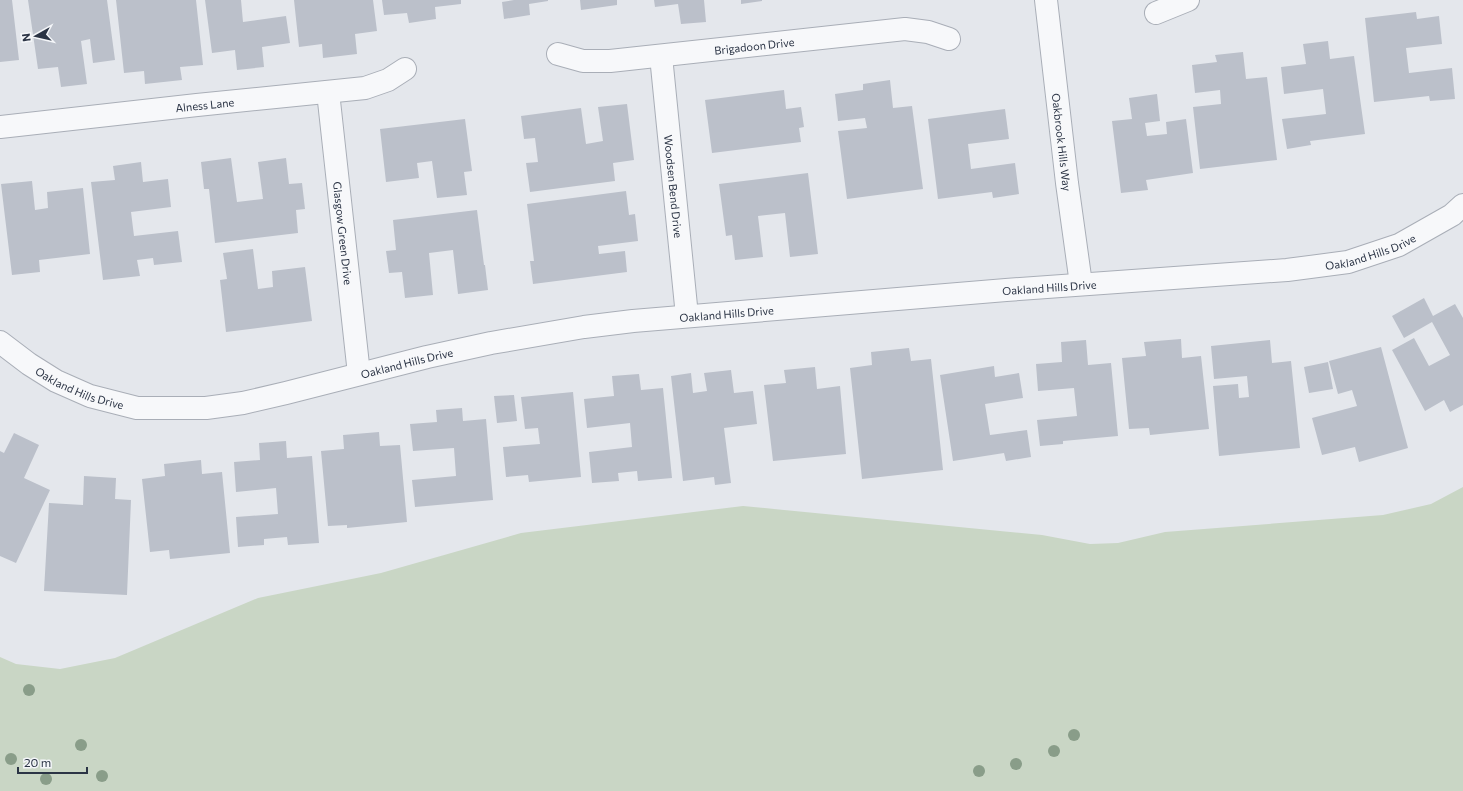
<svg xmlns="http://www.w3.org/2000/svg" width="1463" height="791" font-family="Commissioner,sans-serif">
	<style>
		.green { fill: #c9d6c5 }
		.building { fill: #bbc0ca }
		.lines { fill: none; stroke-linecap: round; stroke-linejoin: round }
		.minor-casing { stroke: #a9aeb7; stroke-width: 24 }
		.minor { stroke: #f7f8fa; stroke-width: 22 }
		.tree { fill: #899d89 }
		.labels { text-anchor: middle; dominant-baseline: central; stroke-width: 4; stroke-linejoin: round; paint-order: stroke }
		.street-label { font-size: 11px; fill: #2b3445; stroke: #f4f6f9 }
	</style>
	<rect width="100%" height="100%" fill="#e4e7ec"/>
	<path class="green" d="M1463,487V791H0V657L16,664L60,669L115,658L258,598L381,573L521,533L743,506L1042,535L1090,544L1118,543L1165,532L1383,515L1431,504Z"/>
	<path class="building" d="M0,0H12L19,60L0,62Z
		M28,0H107L115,60L93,63L90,39L81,41L87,84L61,87L58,67L38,69Z
		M116,0H196L203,65L180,67L182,80L145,84L144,71L124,73Z
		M205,0H241L243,22L286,16L290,43L262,47L264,67L237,70L235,50L212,53Z
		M294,0H373L377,31L355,34L357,54L323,58L322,44L299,47Z
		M382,0H461V4L435,7L436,19L409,23L407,13L384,15Z
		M514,0H548V1L529,4L530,15L504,19L502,2Z
		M580,0H617V5L581,10Z
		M654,0H704L706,22L681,24L678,4L655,7Z
		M741,0H762V1L741,4Z
		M1416,12L1417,19L1439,16L1442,44L1406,48L1409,73L1452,68L1455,99L1430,101L1429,96L1374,102L1365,18Z
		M1328,41L1330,59L1354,56L1365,134L1310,141L1311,145L1287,149L1282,119L1326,114L1323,89L1284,94L1281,67L1306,64L1303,44Z
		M1243,52L1246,79L1267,77L1277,160L1200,169L1193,107L1221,104L1220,90L1195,93L1192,65L1217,62L1215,55Z
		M890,80L893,108L912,106L923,189L847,199L838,131L867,128L865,118L838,121L835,94L863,90V84Z
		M784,90L786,109L801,107L804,127L799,128L801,142L712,153L705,100Z
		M1157,94L1160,121L1145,123L1147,136L1167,134L1166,122L1186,119L1193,173L1146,180L1148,190L1121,193L1112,121L1132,119L1129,98Z
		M627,104L634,160L613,163L615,181L530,192L526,163L538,162L535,138L524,139L521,116L581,108L586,144L603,141L598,107Z
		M1005,109L1009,139L968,144L971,169L1015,163L1019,194L993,198L992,192L938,199L928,119Z
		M465,119L472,171L464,172L467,195L437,198L432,161L417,163L419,178L386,182L380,129Z
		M231,158L237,202L263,199L258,162L286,158L289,184L302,183L305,209L296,210L298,233L215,243L209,189H204L201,162Z
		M141,162L143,182L168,179L171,207L131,212L134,236L178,231L182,262L154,265L153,258L137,260L140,276L103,280L91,182L115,180L113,166Z
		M808,173L818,254L790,257L785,213L758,216L763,257L735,260L732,235L726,236L719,184Z
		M32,181L35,210L48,208L47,192L83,188L90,254L39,260L40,272L12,275L1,184Z
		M626,191L629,215L635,214L638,241L598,246L599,254L625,251L627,272L533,284L530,261H534L527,204Z
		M477,210L484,265H485L488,290L458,294L453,250L429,253L433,295L405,298L402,272L389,273L386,251L396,250L393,220Z
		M253,249L258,289L273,287L272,271L305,267L312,321L226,332L220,280L227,279L223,253Z
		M1424,298L1433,316L1455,304L1463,318V405L1450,412L1444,400L1425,411L1392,350L1414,338L1429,366L1450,355L1432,322L1404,338L1392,316Z
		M1181,339L1182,358L1201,356L1209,429L1150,435L1149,428L1129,429L1122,358L1146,356L1144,342Z
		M1086,340L1088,365L1111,363L1118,436L1063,441V444L1040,446L1037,420L1077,416L1074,388L1038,391L1036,364L1062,362L1061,342Z
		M1270,340L1272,363L1291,361L1300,448L1219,456L1213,386L1238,384L1239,398L1249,397L1247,376L1214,379L1211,346Z
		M1381,347L1408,448L1359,462L1355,447L1322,455L1312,418L1357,406L1352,390L1338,394L1329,361Z
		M909,348L911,361L931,359L943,470L862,479L850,368L872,365L871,352Z
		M1328,362L1333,389L1309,393L1304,367Z
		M994,366L995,377L1019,373L1023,398L985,404L990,435L1027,430L1031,457L1006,461L1004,453L953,461L940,375Z
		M815,367L817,389L840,386L846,454L773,461L764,385L786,383L784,370Z
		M731,370L734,393L753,391L757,424L724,428L731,483L715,485L714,477L683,481L671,376L691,373L693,393L707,391L704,373Z
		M639,374L641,390L663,388L672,478L638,481L637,471L618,473L619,481L592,483L589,452L632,447L630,423L587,428L584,399L614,396L612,376Z
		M573,392L581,477L529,482L528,475L506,477L503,447L540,444L538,428L525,429L521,397Z
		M514,395L517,421L497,423L494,396Z
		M462,408L463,421L486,419L493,500L415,507L412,480L456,476L454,448L413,451L410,424L437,422L436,410Z
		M379,432L380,446L400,445L407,522L347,528V525L328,526L321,451L344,449L343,435Z
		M14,433L39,445L24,478L50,490L16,563L0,556V451L4,453Z
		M286,441L287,458L312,456L319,543L288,545L287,537L264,539V545L238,547L236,517L278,514L276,488L236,492L234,462L260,460L259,443Z
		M201,460L202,474L222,472L230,553L170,559L169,550L150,552L142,479L165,476L164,464Z
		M84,476L116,478L115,499L131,500L127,595L44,591L49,503L83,505Z"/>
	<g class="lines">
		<g class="minor-casing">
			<g id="minor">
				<path id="s1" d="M1046,0L1067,183L1081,284"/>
				<path d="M1156,13L1188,0"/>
				<path id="s2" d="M558,54L583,61H610L905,29L928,32L949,39"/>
				<path id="s3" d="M661,56L687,316"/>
				<path id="s4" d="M328,92L359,374"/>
				<path id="s5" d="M0,127L197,105L365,88L388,80L405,69"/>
				<path id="s6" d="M0,342L29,364L56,381L90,396L137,408H206L243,403L286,393L427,357L491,343L584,327L633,321L1006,290L1287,270L1348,262L1399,245L1452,215L1463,205"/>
			</g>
		</g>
		<use href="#minor" class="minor"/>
	</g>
	<g class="tree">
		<circle cx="29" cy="690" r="6"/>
		<circle cx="1074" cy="735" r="6"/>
		<circle cx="81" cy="745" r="6"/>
		<circle cx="1054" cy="751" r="6"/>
		<circle cx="11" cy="759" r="6"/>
		<circle cx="1016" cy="764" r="6"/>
		<circle cx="979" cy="771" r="6"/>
		<circle cx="102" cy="776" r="6"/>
		<circle cx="46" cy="779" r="6"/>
	</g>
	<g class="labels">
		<g class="street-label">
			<text stroke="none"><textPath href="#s2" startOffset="198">Brigadoon Drive</textPath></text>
			<text stroke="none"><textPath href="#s5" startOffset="206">Alness Lane</textPath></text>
			<text stroke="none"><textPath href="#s1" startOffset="143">Oakbrook Hills Way</textPath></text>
			<text stroke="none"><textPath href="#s3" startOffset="131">Woodsen Bend Drive</textPath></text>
			<text stroke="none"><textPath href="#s4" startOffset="142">Glasgow Green Drive</textPath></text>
			<text stroke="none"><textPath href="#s6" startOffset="1401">Oakland Hills Drive</textPath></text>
			<text stroke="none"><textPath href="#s6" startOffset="1077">Oakland Hills Drive</textPath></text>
			<text stroke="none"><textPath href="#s6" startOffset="753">Oakland Hills Drive</textPath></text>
			<text stroke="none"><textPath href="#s6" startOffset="429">Oakland Hills Drive</textPath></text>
			<text stroke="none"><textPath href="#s6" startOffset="93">Oakland Hills Drive</textPath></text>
		</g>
	</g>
	<g transform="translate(36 36) rotate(262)" stroke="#f4f6f9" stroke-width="3" paint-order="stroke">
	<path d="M0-3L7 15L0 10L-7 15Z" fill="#2b3445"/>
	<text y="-6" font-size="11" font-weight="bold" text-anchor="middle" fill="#2b3445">N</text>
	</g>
	<path d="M18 767v6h69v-6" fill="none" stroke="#2b3445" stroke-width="2"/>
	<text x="24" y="767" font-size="12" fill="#2b3445" stroke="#f4f6f9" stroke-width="3" paint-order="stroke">20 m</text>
</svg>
